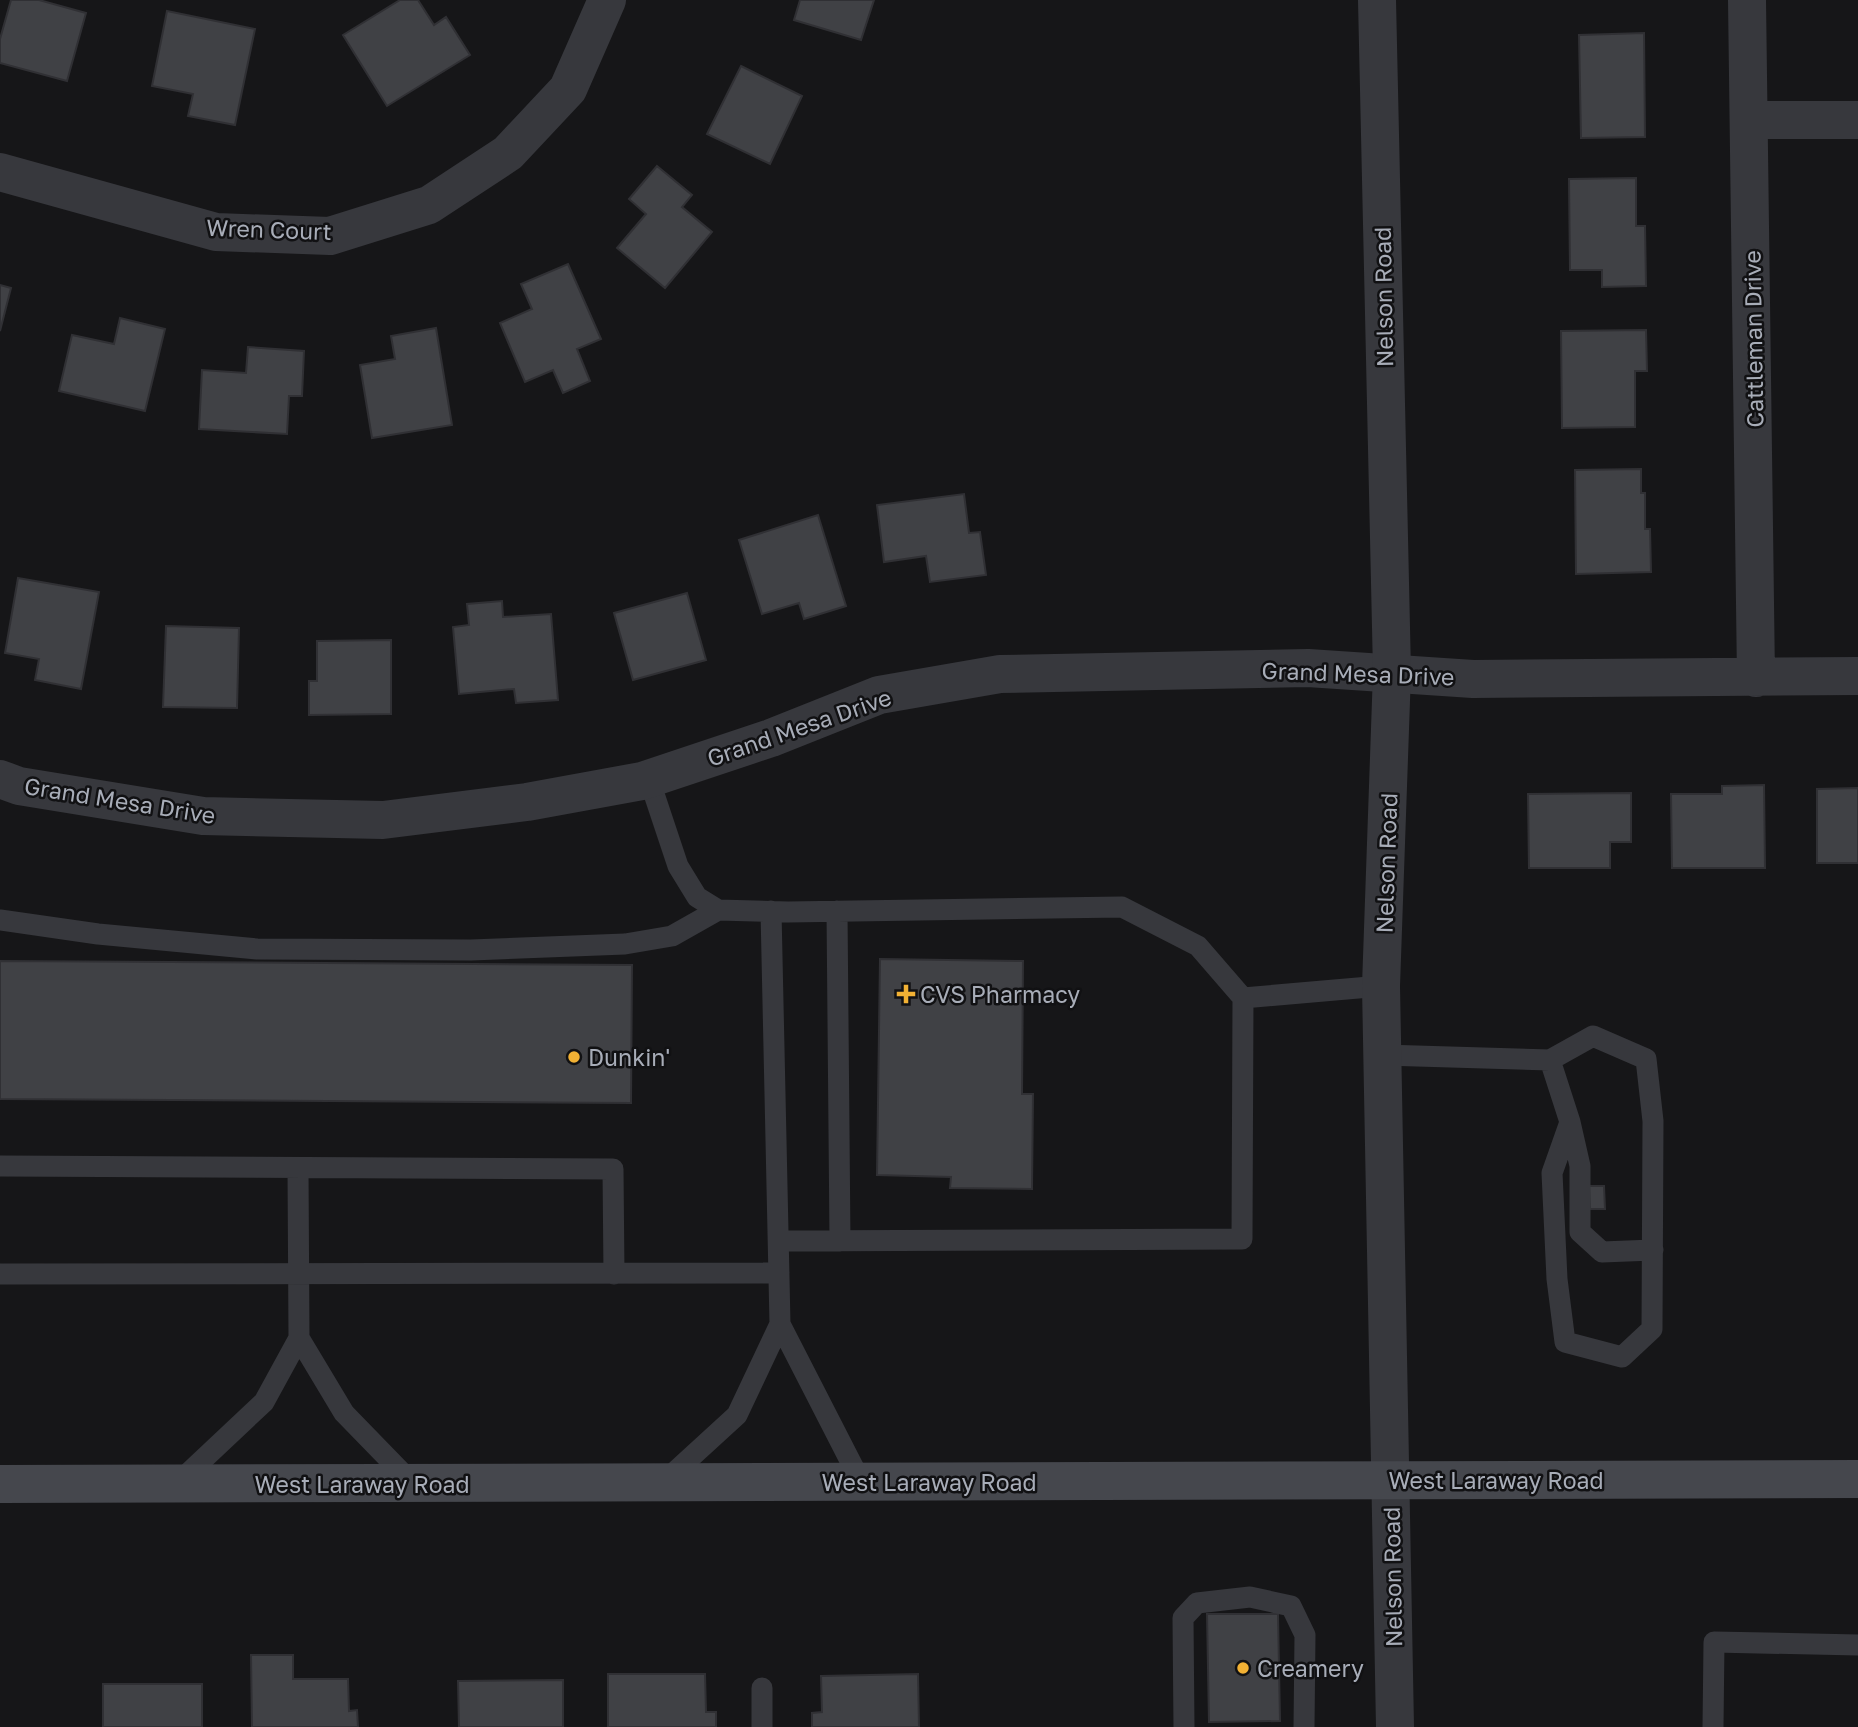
<svg xmlns="http://www.w3.org/2000/svg" width="1858" height="1727" font-family="'Golos Text',sans-serif">
	<style>
		.building { fill: #404145; stroke: #303034; stroke-width: 2 }
		.lines { fill: none; stroke-linecap: round; stroke-linejoin: round }
		.service { stroke: #37383d; stroke-width: 21 }
		.minor { stroke: #37383d; stroke-width: 38 }
		.tertiary { stroke: #37383d; stroke-width: 38 }
		.secondary { stroke: #45474d; stroke-width: 38 }
		.poi-dot { fill: #f2b134; stroke: #111113; stroke-width: 2.5 }
		.labels { text-anchor: middle; dominant-baseline: central; stroke-width: 5; stroke-linejoin: round; paint-order: stroke }
		.street-label { font-size: 23px; fill: #a8adb8; stroke: #111113 }
		.poi-label { font-size: 23px; fill: #a8adb8; stroke: #111113; text-anchor: start }
	</style>
	<rect width="100%" height="100%" fill="#161618"/>
	<path class="building" d="M11,0H39L86,13L67,81L0,63V39Z
		M400,0H418L434,25L446,17L470,55L387,106L343,35Z
		M800,0H874L861,40L794,20Z
		M167,11L255,29L235,125L188,116L193,94L152,86Z
		M1644,33L1645,137L1581,138L1579,35Z
		M741,66L802,96L770,164L707,134Z
		M657,166L692,195L682,207L712,232L665,288L617,248L646,214L629,199Z
		M1636,178V226H1645L1646,286L1602,287V270H1570L1569,179Z
		M568,264L601,339L577,349L590,381L563,393L553,370L525,382L500,323L532,309L521,284Z
		M0,285L11,288L0,331Z
		M120,318L165,329L145,411L59,391L72,335L114,344Z
		M436,328L452,425L372,438L360,365L395,359L391,336Z
		M1646,330L1647,371H1635V427L1562,428L1561,331Z
		M248,347L304,351L302,396H289L287,434L199,429L202,370L246,373Z
		M1641,469V493H1645V529H1650L1651,572L1576,574L1575,470Z
		M964,494L969,533L980,532L986,575L930,582L926,556L884,562L877,505Z
		M818,515L846,606L804,619L799,603L762,614L739,540Z
		M18,578L99,592L81,689L35,680L39,659L5,653Z
		M687,593L706,660L633,680L614,613Z
		M502,601L503,617L551,614L558,700L516,703L514,689L459,694L453,627L469,625L467,604Z
		M166,626L239,628L237,708L163,707Z
		M391,640V714L309,715V681H317V641Z
		M1764,785L1765,868H1672L1671,794H1722V786Z
		M1858,788V863H1817V789Z
		M1631,793V842H1610V868H1529L1528,794Z
		M880,959L1023,961L1022,1094H1033L1032,1189L950,1188L951,1177L877,1175Z
		M0,961L632,965L631,1103L0,1099Z
		M1589,1186H1604L1605,1209H1590Z
		M1207,1614H1278L1280,1721L1209,1722Z
		M251,1655H293V1679H348L349,1711L357,1710L358,1727H252Z
		M608,1674H705L706,1712H716V1727H608Z
		M918,1674L919,1727H812V1713L822,1712L821,1676Z
		M563,1680V1727H459L458,1681Z
		M103,1684H202V1727H103Z"/>
	<g class="lines">
		<path class="service" d="M649,779L678,866L697,897L718,910L788,912L1122,907L1198,946L1243,998L1381,986
			M771,911L780,1324L861,1482
			M837,911L840,1241
			M0,920L98,934L257,949L471,950L625,944L672,936L718,910
			M1383,1055L1550,1060L1570,1122L1552,1173L1557,1279L1565,1342L1622,1357L1652,1329L1653,1121L1646,1059L1593,1036L1550,1060
			M1570,1122L1580,1166V1232L1602,1252L1653,1250
			M0,1166L613,1169L614,1274
			M779,1241L1242,1239L1243,998
			M0,1274L779,1273
			M299,1338L344,1413L413,1484
			M666,1480L737,1415L780,1324
			M179,1482L264,1402L299,1338L298,1168
			M762,1688V1727
			M1184,1727L1183,1618L1197,1603L1250,1597L1291,1606L1305,1635L1304,1727
			M1713,1727L1714,1642L1858,1645"/>
		<path class="minor" d="M1747,0L1756,678
			M1751,120H1858
			M0,172L216,232L330,236L429,205L508,153L568,89L607,0
			M0,779L19,786L203,816L383,820L527,802L642,781L771,738L879,695L1000,674L1308,668L1473,679L1858,676"/>
		<path class="tertiary" d="M1377,0L1392,672L1381,986L1395,1727"/>
		<path class="secondary" d="M0,1484L1858,1479"/>
	</g>
	<g class="poi-dot">
		<path d="M902.5 983.5h7v7h7v7h-7v7h-7v-7h-7v-7h7z"/>
		<circle cx="574" cy="1057" r="7"/>
		<circle cx="1243" cy="1668" r="7"/>
	</g>
	<g class="labels">
		<g class="street-label">
			<text transform="translate(269 229) rotate(2)">Wren Court</text>
			<text transform="translate(1383 297) rotate(-91)">Nelson Road</text>
			<text transform="translate(1753 339) rotate(-91)">Cattleman Drive</text>
			<text transform="translate(1358 673) rotate(2)">Grand Mesa Drive</text>
			<text transform="translate(799 727) rotate(-19)">Grand Mesa Drive</text>
			<text transform="translate(120 800) rotate(9)">Grand Mesa Drive</text>
			<text transform="translate(1386 863) rotate(-88)">Nelson Road</text>
			<text x="1496" y="1480">West Laraway Road</text>
			<text x="929" y="1482">West Laraway Road</text>
			<text x="362" y="1484">West Laraway Road</text>
			<text transform="translate(1392 1577) rotate(-91)">Nelson Road</text>
		</g>
		<g class="poi-label">
			<text x="920" y="994">CVS Pharmacy</text>
			<text x="588" y="1057">Dunkin'</text>
			<text x="1257" y="1668">Creamery</text>
		</g>
	</g>
</svg>
